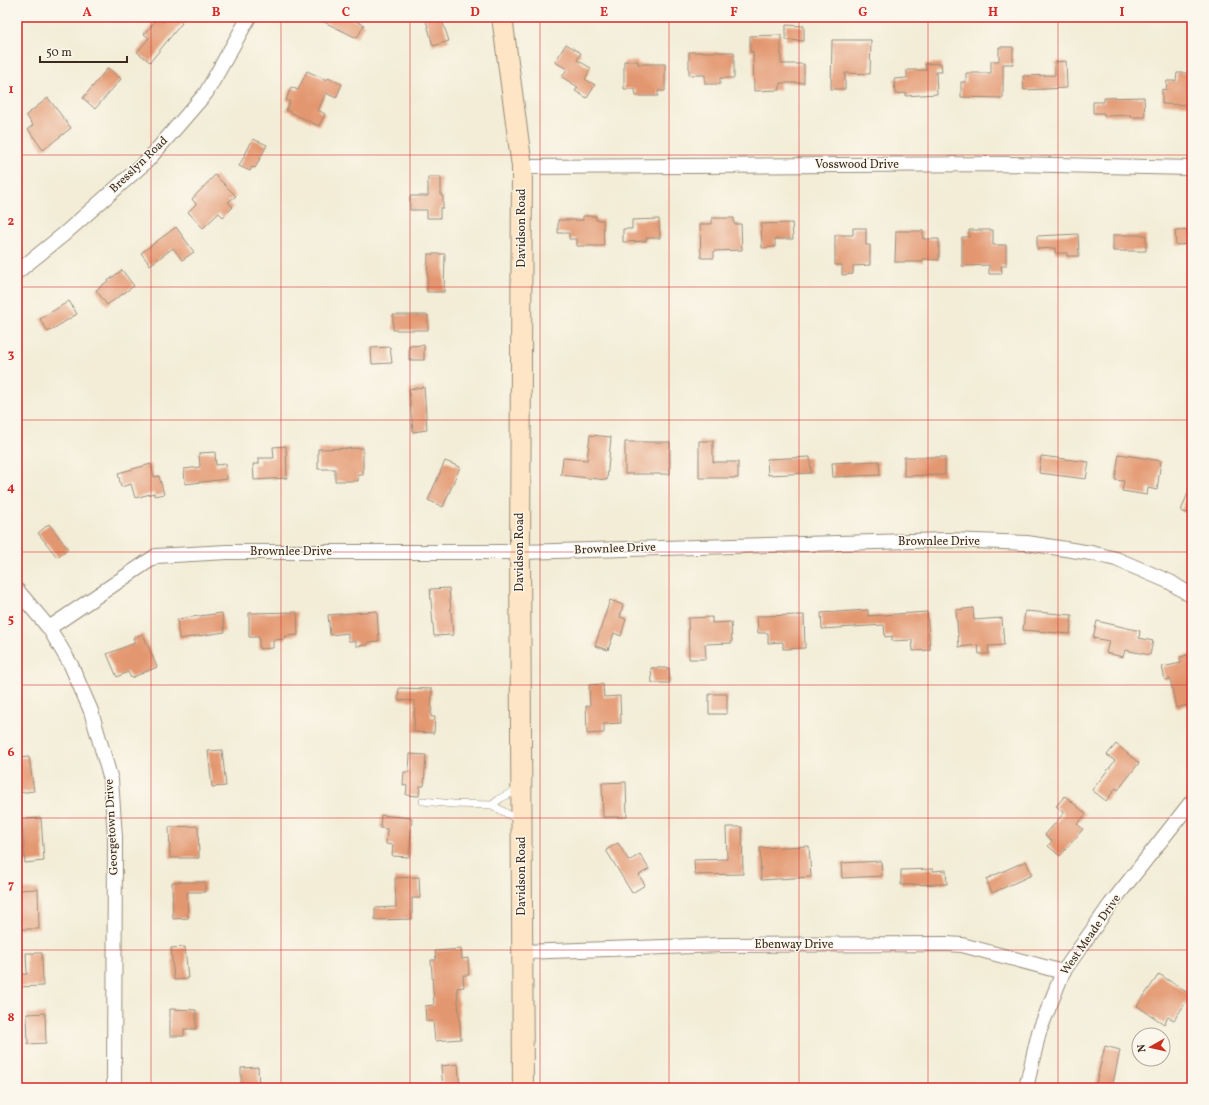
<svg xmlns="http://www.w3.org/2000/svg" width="1209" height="1105" font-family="Vollkorn,serif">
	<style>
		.building { fill: #e39770 }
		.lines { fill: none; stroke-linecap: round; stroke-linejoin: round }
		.lane-casing { stroke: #978c7a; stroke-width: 8 }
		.street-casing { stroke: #978c7a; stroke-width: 16 }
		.secondary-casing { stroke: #978c7a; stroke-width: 22 }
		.lane { stroke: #fff; stroke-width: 7 }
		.street { stroke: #fff; stroke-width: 14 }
		.secondary { stroke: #fde5c5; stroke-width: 20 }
		.grid { fill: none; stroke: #d62828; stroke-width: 1; stroke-opacity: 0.55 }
		.labels { text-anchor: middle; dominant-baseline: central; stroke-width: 3; stroke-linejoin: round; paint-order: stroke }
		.street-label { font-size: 12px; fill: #3b2a1e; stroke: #fbf7ec }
		.neatline { fill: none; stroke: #d62828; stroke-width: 1.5 }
		.grid-label { font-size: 13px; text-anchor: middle; font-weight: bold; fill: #d62828 }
	</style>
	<rect width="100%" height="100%" fill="#fbf7ec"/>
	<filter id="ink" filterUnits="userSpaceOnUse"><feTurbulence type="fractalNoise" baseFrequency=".025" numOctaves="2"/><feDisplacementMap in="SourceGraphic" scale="8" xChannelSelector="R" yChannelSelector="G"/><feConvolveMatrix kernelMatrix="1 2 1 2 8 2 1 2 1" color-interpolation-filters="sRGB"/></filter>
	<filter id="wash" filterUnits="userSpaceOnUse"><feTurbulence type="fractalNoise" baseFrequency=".012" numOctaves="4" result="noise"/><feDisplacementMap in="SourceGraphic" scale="16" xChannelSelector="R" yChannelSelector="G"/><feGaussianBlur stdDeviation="0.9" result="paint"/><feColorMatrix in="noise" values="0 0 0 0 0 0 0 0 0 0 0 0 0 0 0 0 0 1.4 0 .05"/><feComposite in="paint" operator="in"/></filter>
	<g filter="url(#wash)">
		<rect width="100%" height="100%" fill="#f3edd7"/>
		<g id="blocks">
			<path class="building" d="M167,17H175L182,23L150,62L137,52L149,38L144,34L158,18L163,22Z
				M314,17H347L364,25L357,38Z
				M425,17H441L449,41L433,46Z
				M786,25L804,26V41L786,40Z
				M781,35V64H804V83H780V90L754,91L753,51L750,52V36Z
				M832,40H871L870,74L845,73V89H831Z
				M566,44L581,53L577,60L591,68L585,79L595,85L587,98L575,91L578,87L562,77L567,69L555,62Z
				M999,47H1013V64H1003V98L961,97V82H966V73H991V61H999Z
				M689,52H734V78H720V84H705V75H689Z
				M624,61H638V64H665V91H658V96H636L635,89H624Z
				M1066,61L1067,88L1024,90L1023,76L1055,75V62Z
				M941,63L942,72H936L937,94L906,96V93L895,94L894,79L907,78V70H926L925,64Z
				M108,68L121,79L95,109L83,98Z
				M307,71L327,80L328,78L342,84L336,98L326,93L318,110L325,114L319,126L286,110L290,102L286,100L291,87L298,90Z
				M1177,73H1190V81H1192V105L1162,104V89L1166,90L1167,81H1176Z
				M1144,97L1145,117H1130L1131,115L1104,116V113H1093V102H1104V98Z
				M48,98L71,128L43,150L28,129L33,125L26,115Z
				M253,139L267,145L255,168L252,167L250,171L239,166Z
				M215,175L236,196L228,202L233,207L223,217L219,213L203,228L188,212L196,204L192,199Z
				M428,177H441V196H443V208H440V218H427V210H410V196H428Z
				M583,216H596V220H603L604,246H577V239H569V233H558V220H583Z
				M712,218H734V224H741L742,250L714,251V258H701L700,224H712Z
				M659,219L660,238H646V241L623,242V229H632V220Z
				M792,223L793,239H775V247L762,248L761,224Z
				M176,227L194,252L182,260L173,248L150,265L141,253Z
				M853,228H866V245H870V265L853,266V274L842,275V265H835V235H853Z
				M969,230H993V245H1006V266H1001L1002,274H989V265L962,266V237H969Z
				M1192,230V244L1176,245L1175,231Z
				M896,231H923V239H939V260L923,259V262H895Z
				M1078,234L1079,256H1067V253H1055V248L1037,249V236Z
				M1113,235H1146V251H1113Z
				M428,254H445L444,292H427Z
				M122,270L134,286L107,305L96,290Z
				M69,301L77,314L48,332L40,319Z
				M393,315H428V330H393Z
				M424,345V360H409V346Z
				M390,347L392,363L372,364L371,348Z
				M424,387L427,430L413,432L409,389Z
				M590,435L611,437L607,480L561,475L563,458L587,460Z
				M699,441H713V462H738V478H699Z
				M625,442H670V474H625Z
				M286,446L287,478L254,480L253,464H259V458H274L273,447Z
				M363,448V475H358V481H335V469H318V449Z
				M215,452L216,465L226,464L227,479L185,484L184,469L200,467L199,453Z
				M1119,454L1161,461L1157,490L1148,488L1147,495L1122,491L1124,481L1115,480Z
				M1041,456L1089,462L1086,479L1039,473Z
				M810,457L811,473L768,475L767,459Z
				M904,457H945V475L904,476Z
				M445,461L460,467L443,507L428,500Z
				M879,461L880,475L833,477L832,463Z
				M151,464L154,477L159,476L164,494L154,496V493L135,498L131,484L121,487L118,473Z
				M1191,485H1192V515L1181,511Z
				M49,524L68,549L57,557L38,533Z
				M449,588L453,635L434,636L430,589Z
				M610,600L623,605L620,617L626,619L621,636L614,633L608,650L595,646Z
				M973,608L974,620L1002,618L1004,645L988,646L989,654H979L978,645L959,647L956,610Z
				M868,610V616L927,612L930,650L913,651L912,640L892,641V636L885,637L884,625L822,629L821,613Z
				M377,611L379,641L368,642V645L356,646V641H348V633L330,635L328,615Z
				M1025,611L1072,615L1070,634L1023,630Z
				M297,612L298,635L286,636V639L273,640V648L259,649V637H249V613Z
				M222,613L225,632L179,639L177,619Z
				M804,615L805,648L783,649V642L768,643V633H758L757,616Z
				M712,617V623L731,622L732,643L705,644L706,659H689L688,618Z
				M1097,621L1140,631L1139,638L1153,641L1150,655L1125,650L1123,657L1106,653L1109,641L1093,638Z
				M143,634L157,667L131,678L128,672L117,677L107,654L135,643L133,638Z
				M1192,654V704L1176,708L1170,679L1165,680L1162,667L1181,663L1180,657Z
				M651,668H669L670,683H652Z
				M603,684L604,697L620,696L621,723L604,724V733L587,734L586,706H590L589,685Z
				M399,688L432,689L431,717H435L434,733L414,732L415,701L398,700Z
				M709,694H727V714H709Z
				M1116,744L1139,763L1118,790L1116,788L1106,801L1092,790L1115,761L1107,755Z
				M222,750L226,786L212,787L208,751Z
				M410,754L426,755L424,786H420L419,796L406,795L407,786L403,785L404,772H409Z
				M29,757L34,791L17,793V758Z
				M626,782L627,817H603L602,783Z
				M1065,796L1086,814L1077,824L1083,829L1060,856L1048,846L1052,841L1045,835L1064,813L1056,806Z
				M381,815L412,818L409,857L392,856L393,845L386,844L387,829L380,828Z
				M41,818L44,861L25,863L22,819Z
				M198,826L199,858H170L169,827Z
				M726,827H742L743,874L695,875L694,860L727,859Z
				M618,843L629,861L640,854L649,869L639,875L645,885L632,893L606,850Z
				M809,846L811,877L761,880L760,848Z
				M881,861L882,876L842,878L841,863Z
				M1026,861L1032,875L992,893L986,879Z
				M933,869V871L946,870L947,884L901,885V870Z
				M419,877L420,898H412V919L375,920V908L396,907L395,878Z
				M172,882H205V892H187L188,918L173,919Z
				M38,889L39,929H17V890Z
				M185,947L188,979L174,980L171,948Z
				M461,949L462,959L468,958L469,975H463L464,987L457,988L461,1039L435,1041L433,1021H426L425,1006L434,1005L431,960H436L435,951Z
				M26,953H42L43,986L17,987V974H27Z
				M1159,974L1191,995L1174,1020L1168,1017L1164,1024L1137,1006Z
				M170,1009L196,1010V1029H184V1036H170Z
				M45,1013L46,1043L28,1044L27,1014Z
				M1105,1046L1120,1050L1112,1088H1095Z
				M458,1064L460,1088H443L441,1066Z
				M258,1067L259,1088H241V1068Z"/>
		</g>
	</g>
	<g filter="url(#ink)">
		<use href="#blocks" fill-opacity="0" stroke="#978c7a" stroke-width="1"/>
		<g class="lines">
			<g class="lane-casing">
				<path id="lane" d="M423,801L453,804L492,805L520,821
					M492,805L501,798L519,789"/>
			</g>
			<g class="street-casing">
				<path id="street" d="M522,167L1009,164L1192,168
					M17,272L63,235L148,160L206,93L249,17
					M17,590L49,628L71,665L91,711L111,780L115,837L114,1088
					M49,628L156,556L227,552H520L948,540L1027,543L1091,553L1116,559L1170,582L1192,596
					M523,952L721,945L947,944L962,945L1063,972
					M1026,1088L1039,1032L1063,972L1110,905L1192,801"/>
			</g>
			<g class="secondary-casing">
				<path id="secondary" d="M502,17L522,167L520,552L523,1088"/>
			</g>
			<use href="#lane" class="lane"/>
			<use href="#street" class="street"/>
			<use href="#secondary" class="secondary"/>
		</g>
	</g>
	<path class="grid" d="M151,17V1088M281,17V1088M410,17V1088M540,17V1088M669,17V1088M799,17V1088M928,17V1088M1058,17V1088M17,155H1192M17,287H1192M17,420H1192M17,552H1192M17,685H1192M17,818H1192M17,950H1192"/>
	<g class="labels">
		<g class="street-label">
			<text transform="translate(139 165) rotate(-44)">Bresslyn Road</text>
			<text x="857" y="165">Vosswood Drive</text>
			<text transform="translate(522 228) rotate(-90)">Davidson Road</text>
			<text x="939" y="542">Brownlee Drive</text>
			<text transform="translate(615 549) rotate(-2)">Brownlee Drive</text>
			<text x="291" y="552">Brownlee Drive</text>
			<text transform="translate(520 552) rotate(-90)">Davidson Road</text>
			<text transform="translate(112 827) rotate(-93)">Georgetown Drive</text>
			<text transform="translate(522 876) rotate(-90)">Davidson Road</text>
			<text transform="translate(1091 935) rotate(-55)">West Meade Drive</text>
			<text x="794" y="945">Ebenway Drive</text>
		</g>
	</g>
	<rect width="1209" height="1105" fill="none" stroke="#fbf7ec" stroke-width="44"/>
	<g transform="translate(1151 1047) rotate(262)"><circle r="19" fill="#fbf7ec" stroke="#aea59a"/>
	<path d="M0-3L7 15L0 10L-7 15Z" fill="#c8321e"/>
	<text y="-6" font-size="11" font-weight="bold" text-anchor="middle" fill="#3b2a1e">N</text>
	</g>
	<path d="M40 56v6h87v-6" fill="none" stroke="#3b2a1e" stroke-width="2"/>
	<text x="46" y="56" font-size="12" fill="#3b2a1e" stroke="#fbf7ec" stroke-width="3" paint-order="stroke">50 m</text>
	<rect x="22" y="22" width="1165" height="1061" class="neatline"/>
	<g class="grid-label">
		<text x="87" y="16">A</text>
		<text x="216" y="16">B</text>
		<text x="346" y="16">C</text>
		<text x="475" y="16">D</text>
		<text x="604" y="16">E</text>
		<text x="734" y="16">F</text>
		<text x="863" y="16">G</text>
		<text x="993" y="16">H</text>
		<text x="1122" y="16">I</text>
		<text x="11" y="93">1</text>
		<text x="11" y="225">2</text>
		<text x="11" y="358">3</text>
		<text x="11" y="491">4</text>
		<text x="11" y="623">5</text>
		<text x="11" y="756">6</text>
		<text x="11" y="889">7</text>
		<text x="11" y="1021">8</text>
	</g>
</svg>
